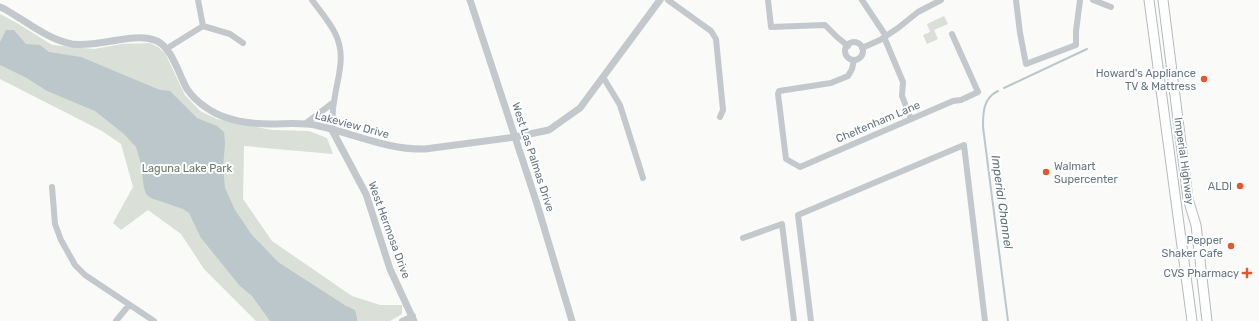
<svg xmlns="http://www.w3.org/2000/svg" width="1259" height="321" font-family="Rubik,sans-serif">
	<style>
		.green { fill: #dadfd7 }
		.water { fill: #bbc7cb }
		.lines { fill: none; stroke-linecap: round; stroke-linejoin: round }
		.stream { stroke: #bbc7cb; stroke-width: 2 }
		.primary-casing { stroke: #b5babe; stroke-width: 11 }
		.minor { stroke: #c3c8cc; stroke-width: 6 }
		.tertiary { stroke: #c3c8cc; stroke-width: 7 }
		.primary { stroke: #fff; stroke-width: 9 }
		.poi-dot { fill: #e4572e; stroke: #fff; stroke-width: 1.5 }
		.labels { text-anchor: middle; dominant-baseline: central; stroke-width: 4; stroke-linejoin: round; paint-order: stroke }
		.poi-label { font-size: 11px; fill: #657683; stroke: #fff; text-anchor: end }
		.street-label { font-size: 11px; fill: #657683; stroke: #fff }
		.park-label { font-size: 11px; fill: #687a64; stroke: #fff }
		.water-label { font-size: 12px; font-style: italic; fill: #60757c; stroke: #fff }
	</style>
	<rect width="100%" height="100%" fill="#fafaf8"/>
	<path class="green" d="M0,14L17,23L52,45L94,49L122,44L150,43L158,47L165,53L185,95L200,111L217,119L272,130L309,131L327,138L333,154L244,146L243,199L272,241L352,296L380,305H402V314L390,321H256L204,269L181,234L148,210L121,230L113,223L133,187L121,144L102,131L0,79Z
		M944,16L948,24L934,30L938,39L927,44L923,35L930,32L927,24Z"/>
	<path class="water" d="M6,30H14L26,44L40,45L49,52L81,57L160,90L170,91L197,118L217,126L224,132L225,143L223,168L225,188L235,210L252,235L278,262L346,306L355,310L357,318V321H270L252,296L240,286L201,238L189,213L183,209L151,198L146,194L144,188L140,160L136,147L124,134L95,111L47,91L25,77L0,65V42Z"/>
	<g class="lines">
		<path class="stream" d="M1004,88L1087,49
			M998,91C983,98 983,113 983,127L1008,321"/>
		<g class="primary-casing">
			<path id="primary" d="M1149,0L1192,321
				M1163,0L1188,199L1196,225L1207,321"/>
		</g>
		<path class="minor" d="M198,0L203,26
			M312,0C320,11 329,21 335,33C347,57 337,78 334,102C332,111 333,121 332,130
			M668,0L711,31L716,39L723,110L720,117
			M768,0L771,27L825,25L837,37L848,46
			M862,0L886,36
			M1016,0L1020,33L1026,64L1076,45V31L1080,0
			M1093,0L1111,7
			M884,37L903,82L902,96L911,119
			M845 51a9 9 0 1 1 18 0a9 9 0 1 1-18 0Z
			M862,48L880,40L898,28L918,12L941,0
			M166,49L203,26L230,34L243,43
			M854,60L852,69L848,76L831,83L779,91L778,94L786,159L800,167L953,101L961,100L978,92L952,34
			M603,77L620,105L643,178
			M305,124L334,102
			M52,187L55,224L61,240L75,265L85,275L154,321
			M743,238L782,224L794,321
			M116,321L129,305
			M402,321L413,316
			M811,321L798,215L964,145L985,321"/>
		<path class="tertiary" d="M470,0L537,204L572,321
			M0,7C6,9 11,13 16,16C34,27 51,40 72,44C98,48 134,31 157,41C172,48 179,75 187,89C192,96 198,102 204,106C222,120 249,124 271,124C287,124 303,122 319,126C355,134 388,150 425,149L515,137L549,130L580,108L660,0
			M332,130L366,194L390,269L414,321"/>
		<use href="#primary" class="primary"/>
	</g>
	<g class="poi-dot">
		<circle cx="1204" cy="79" r="4"/>
		<circle cx="1046" cy="172" r="4"/>
		<circle cx="1240" cy="186" r="4"/>
		<circle cx="1231" cy="246" r="4"/>
		<path d="M1245 267h4v4h4v4h-4v4h-4v-4h-4v-4h4z"/>
	</g>
	<g class="labels">
		<g class="poi-label">
			<text x="1196" y="73">Howard's Appliance<tspan x="1196" dy="13">TV &amp; Mattress</tspan></text>
			<text x="1054" y="166" text-anchor="start">Walmart<tspan x="1054" dy="13">Supercenter</tspan></text>
			<text x="1232" y="186">ALDI</text>
			<text x="1223" y="240">Pepper<tspan x="1223" dy="13">Shaker Cafe</tspan></text>
			<text x="1239" y="273">CVS Pharmacy</text>
		</g>
		<g class="street-label">
			<text transform="translate(878 122) rotate(-23)">Cheltenham Lane</text>
			<text transform="translate(352 125) rotate(15)">Lakeview Drive</text>
			<text transform="translate(533 157) rotate(72)">West Las Palmas Drive</text>
			<text transform="translate(1184 161) rotate(82)">Imperial Highway</text>
			<text transform="translate(389 230) rotate(70)">West Hermosa Drive</text>
		</g>
		<g class="park-label">
			<text x="187" y="168">Laguna Lake Park</text>
		</g>
		<g class="water-label">
			<text transform="translate(1002 202) rotate(82)">Imperial Channel</text>
		</g>
	</g>
</svg>
